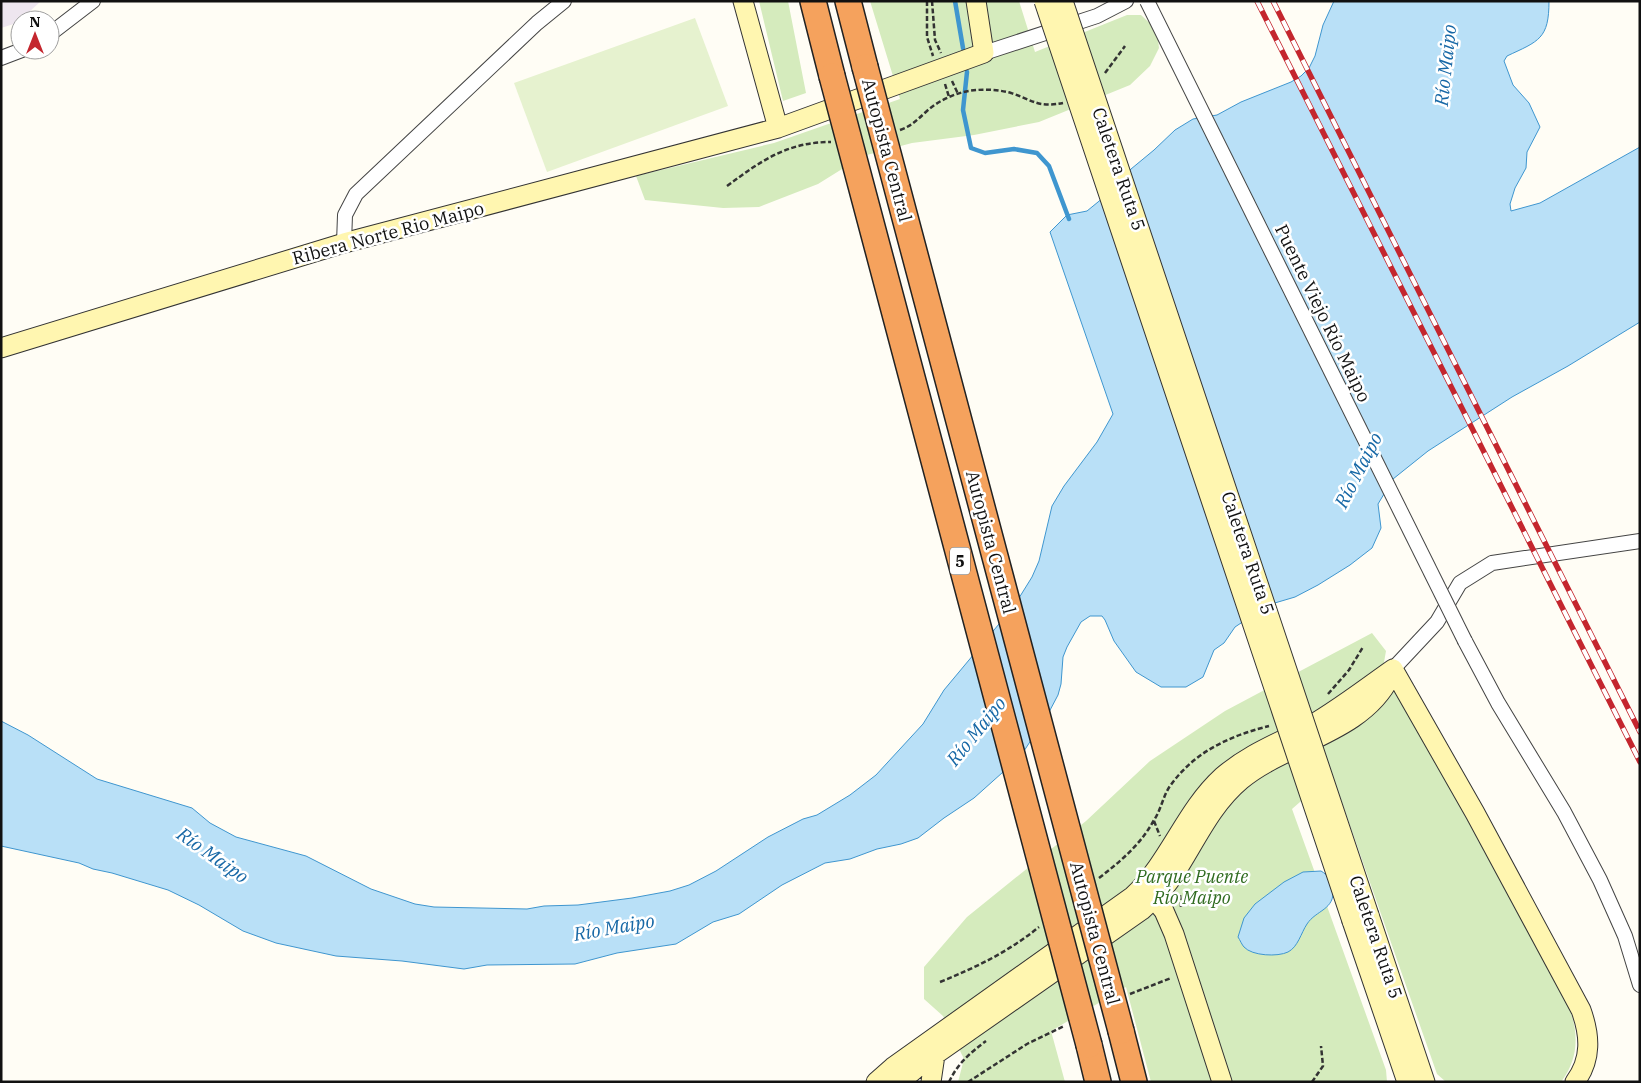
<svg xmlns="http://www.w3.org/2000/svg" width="1641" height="1083" font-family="'IBM Plex Serif',serif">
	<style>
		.industrial { fill: #eee6ef }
		.green { fill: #d5ebbd }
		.pitch { fill: #e6f2cf }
		.water { fill: #b9e0f7; stroke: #3f96cf }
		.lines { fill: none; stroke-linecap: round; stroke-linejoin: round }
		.stream { stroke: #3f96cf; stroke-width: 4.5 }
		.street-casing { stroke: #444; stroke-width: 16 }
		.secondary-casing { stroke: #333; stroke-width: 21 }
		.highway-casing { stroke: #222; stroke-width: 28 }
		.path { stroke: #333; stroke-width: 2.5; stroke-dasharray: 5 2.5; stroke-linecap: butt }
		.street { stroke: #fff; stroke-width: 14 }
		.secondary { stroke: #fff6b0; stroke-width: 19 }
		.highway { stroke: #f5a25d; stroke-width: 25 }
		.rail-casing { stroke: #c4262e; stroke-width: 5.5 }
		.rail { stroke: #fff; stroke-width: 4; stroke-dasharray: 11; stroke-linecap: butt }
		.street-bridge-casing { stroke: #444; stroke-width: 16; stroke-linecap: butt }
		.secondary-bridge-casing { stroke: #333; stroke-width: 21; stroke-linecap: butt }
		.highway-bridge-casing { stroke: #222; stroke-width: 28; stroke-linecap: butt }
		.street-bridge { stroke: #fff; stroke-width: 14 }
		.secondary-bridge { stroke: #fff6b0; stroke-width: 19 }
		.highway-bridge { stroke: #f5a25d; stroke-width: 25 }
		.labels { text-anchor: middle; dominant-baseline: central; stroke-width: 5; stroke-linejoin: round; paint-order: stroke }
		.shield { fill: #fff; stroke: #585858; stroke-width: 1 }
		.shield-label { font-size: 16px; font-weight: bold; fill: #111 }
		.street-label { font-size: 18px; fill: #111; stroke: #fff }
		.park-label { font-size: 18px; font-style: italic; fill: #2f6b1f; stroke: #fff }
		.water-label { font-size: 19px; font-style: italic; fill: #1768a6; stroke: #fff }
	</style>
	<rect width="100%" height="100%" fill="#fffdf5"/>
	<path class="industrial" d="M1,1H41L17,23L1,28Z"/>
	<path class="green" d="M759,1H788L806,93L783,101Z
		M870,1H1019L1035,52L1127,15H1141L1157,30L1159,48L1150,66L1130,85L1039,122L974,135L912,143L863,156L818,184L759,207L723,208L645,200L636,176L774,143L900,99Z
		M1372,633L1386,651L1383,668L1402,699L1570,1010C1579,1035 1578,1060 1561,1082H1446L1437,1074L1332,774L1292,809L1386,1070L1387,1082H1151L1126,987L1051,1031L1065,1082H958L964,1059L943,1016L924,999V967L967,917L1086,821L1150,761L1225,711Z"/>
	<path class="pitch" d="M695,18L728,106L547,172L514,83Z"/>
	<path class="water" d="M1334,1H1549C1549,39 1539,41 1507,56L1504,61L1513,85L1529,103L1540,127L1527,152L1526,168L1515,188L1510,204L1511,211L1540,203L1640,147V322L1568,366L1512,397L1428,451L1393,479L1378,504L1381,528L1372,548L1350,565L1318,585L1295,597L1268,605L1235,627L1224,643L1214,650L1203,677L1186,687H1161L1136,672L1114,641L1105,620L1102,616H1090L1081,622L1067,647L1063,657L1061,684L1058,695L1048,714L1024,751L1012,764L974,798L944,818L918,838L901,844L877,849L850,859L825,863L782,885L739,914L713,922L676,944L617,953L575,964L487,965L464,969L402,961L336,956L276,943L243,931L199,905L168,890L112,873L93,869L79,863L1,846V721L28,735L97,779L192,808L210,823L236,837L306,856L371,889L415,904L434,907L527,909L544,906L578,905L632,898L670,891L689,885L716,871L768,837L803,819L817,815L850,795L876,775L923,724L944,690L1014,606L1032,577L1039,561L1052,506L1064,486L1097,442L1113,414L1050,232L1067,215L1087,211L1109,193L1131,169L1154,150L1175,130L1193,119L1217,115L1241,102L1291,82L1301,76L1309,68L1315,56L1323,25Z
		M1321,871C1328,875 1332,881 1333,889C1335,910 1316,910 1307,924C1301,933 1298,947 1288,952C1278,957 1252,956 1244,947C1242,945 1240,940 1238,937L1244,918L1255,904L1284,882L1303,872Z"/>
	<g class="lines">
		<path class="stream" d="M955,1L963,48
			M967,72L963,110L971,148L985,153L1014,149L1037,153L1049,166L1069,219"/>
		<g class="street-casing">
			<path id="street" d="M50,34L93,1
				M984,53L1097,16L1126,1
				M1,58L22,50
				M344,243L345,215L356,194L537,23L564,1
				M1465,641L1498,703L1564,812L1600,880L1625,936L1640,985
				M1393,669L1437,622L1460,583L1492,563L1640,541"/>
		</g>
		<g class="secondary-casing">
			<path id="secondary" d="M743,1L778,128
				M1,348L344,243L778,128L984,53L976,1
				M1393,669L1475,813L1581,1010C1590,1035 1592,1059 1575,1082
				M1146,889L1164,911L1174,934L1222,1082
				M1369,915L1425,1082
				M1352,921L1407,1082
				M876,1082L893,1067L1133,896C1170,861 1185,811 1222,777C1246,756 1273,745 1301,731C1334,713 1363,690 1393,669
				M900,1082L919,1066L1142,910C1153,900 1164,889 1173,876C1195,843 1210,806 1241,780C1285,743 1363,733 1390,677
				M931,1082L936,1048"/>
		</g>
		<g class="highway-casing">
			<path id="highway" d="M813,1L832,76
				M848,1L865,67
				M1121,1031L1134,1082
				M1089,1045L1098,1082"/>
		</g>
		<path class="path" d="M927,1V37L933,56
			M932,1L935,40L941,53
			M1105,73L1125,46
			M952,81L958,94
			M945,84L949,97
			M900,130C912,126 919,118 928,110C941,99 959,91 977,90C988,89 1000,90 1011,93C1033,100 1037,108 1063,103
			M727,186C761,161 787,142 831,142
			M1328,694L1349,670L1363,647
			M1154,821L1160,836
			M1099,878C1121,861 1141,844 1154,820C1161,810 1163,796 1170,786C1195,751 1230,736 1269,726
			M1180,895L1181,907
			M940,982C977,967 1008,952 1039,927
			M1130,994L1171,978
			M949,1082C958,1063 970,1053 986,1041
			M968,1082L1027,1044L1064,1026
			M1312,1082L1323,1066L1321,1046"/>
		<use href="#street" class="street"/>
		<use href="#secondary" class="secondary"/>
		<use href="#highway" class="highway"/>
		<g class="rail-casing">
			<path id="rail" d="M1257,1L1640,762
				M1273,1L1640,732"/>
		</g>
		<use href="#rail" class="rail"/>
		<g class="street-bridge-casing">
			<path id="street-bridge" d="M1147,1L1465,641"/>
		</g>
		<g class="secondary-bridge-casing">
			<path id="secondary-bridge" d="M1044,1L1352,921
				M1063,1L1369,915"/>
		</g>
		<g class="highway-bridge-casing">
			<path id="highway-bridge" d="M865,67L1121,1031
				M832,76L1089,1045"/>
		</g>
		<use href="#street-bridge" class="street-bridge"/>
		<use href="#secondary-bridge" class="secondary-bridge"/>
		<use href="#highway-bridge" class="highway-bridge"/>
	</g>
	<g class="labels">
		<rect class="shield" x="950" y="547.5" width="20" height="27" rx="4"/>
		<g class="shield-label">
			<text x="960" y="561">5</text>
		</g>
		<g class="street-label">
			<text transform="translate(887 150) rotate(75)">Autopista Central</text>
			<text transform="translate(1119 169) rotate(71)">Caletera Ruta 5</text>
			<text transform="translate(388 233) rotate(-15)">Ribera Norte Rio Maipo</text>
			<text transform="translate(1323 313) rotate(64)">Puente Viejo Río Maipo</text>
			<text transform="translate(991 542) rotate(75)">Autopista Central</text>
			<text transform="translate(1248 553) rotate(71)">Caletera Ruta 5</text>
			<text transform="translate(1095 933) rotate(75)">Autopista Central</text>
			<text transform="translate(1376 937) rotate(71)">Caletera Ruta 5</text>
		</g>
		<g class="park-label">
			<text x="1192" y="876">Parque Puente<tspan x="1192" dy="21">Río Maipo</tspan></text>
		</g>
		<g class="water-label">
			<text transform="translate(1445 65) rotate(-84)">Río Maipo</text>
			<text transform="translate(1358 470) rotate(-63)">Río Maipo</text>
			<text transform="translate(976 731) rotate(-51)">Río Maipo</text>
			<text transform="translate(213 855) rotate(35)">Río Maipo</text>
			<text transform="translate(614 927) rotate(-10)">Río Maipo</text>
		</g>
	</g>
	<rect width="1641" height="1083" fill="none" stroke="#111111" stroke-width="5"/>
	<g transform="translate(35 35)"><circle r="24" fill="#ffffff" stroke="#a0a0a0"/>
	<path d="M0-4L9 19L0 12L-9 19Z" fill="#c4262e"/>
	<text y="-8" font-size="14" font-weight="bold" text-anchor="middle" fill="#111111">N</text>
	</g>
</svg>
